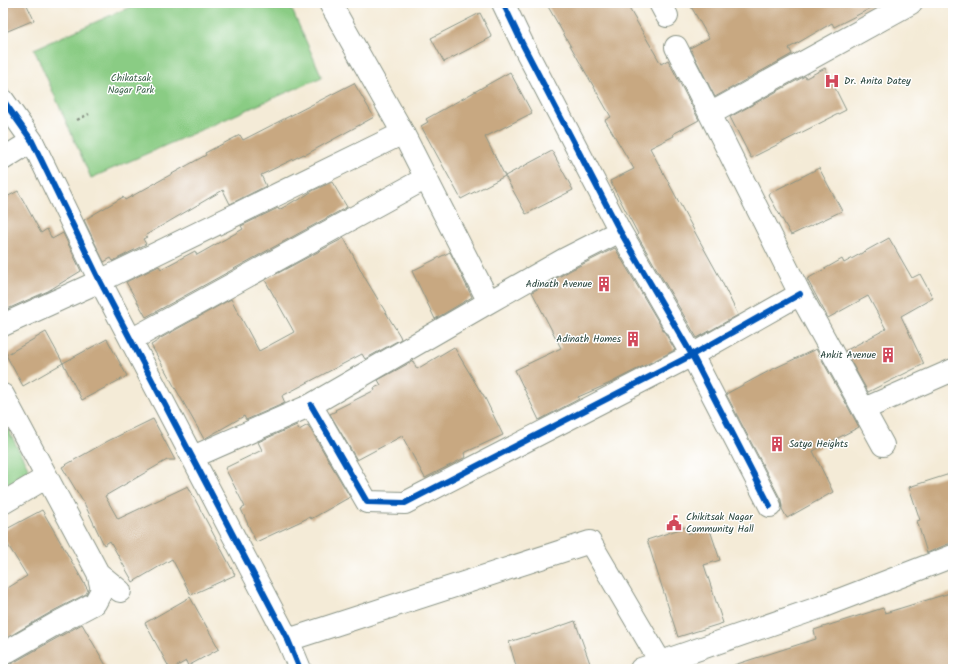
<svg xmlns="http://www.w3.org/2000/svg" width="956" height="672" font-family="Kalam,sans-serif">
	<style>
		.green { fill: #8acc84; stroke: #54845c }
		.building { fill: #c8a881 }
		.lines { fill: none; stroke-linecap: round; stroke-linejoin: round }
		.street-casing { stroke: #8a9486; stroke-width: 24 }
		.path { stroke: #8a9486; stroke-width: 2.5; stroke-dasharray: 3 3; stroke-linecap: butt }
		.street { stroke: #fff; stroke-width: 22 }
		.cycleway-casing { stroke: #fff; stroke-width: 8 }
		.cycleway { stroke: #0057b8; stroke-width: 6 }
		.labels { text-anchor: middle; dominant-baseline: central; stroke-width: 3; stroke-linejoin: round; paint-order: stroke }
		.park-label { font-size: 10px; fill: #3a6148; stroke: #fff }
		.poi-label { font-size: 10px; fill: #1f3d34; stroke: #fff; text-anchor: start }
	</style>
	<rect width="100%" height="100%" fill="#fff"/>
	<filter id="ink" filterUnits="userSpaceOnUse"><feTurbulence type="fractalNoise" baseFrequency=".025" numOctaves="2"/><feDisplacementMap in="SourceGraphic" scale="8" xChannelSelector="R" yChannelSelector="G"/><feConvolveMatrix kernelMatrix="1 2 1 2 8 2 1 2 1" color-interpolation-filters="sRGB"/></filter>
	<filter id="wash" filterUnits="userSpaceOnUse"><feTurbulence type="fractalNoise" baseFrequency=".012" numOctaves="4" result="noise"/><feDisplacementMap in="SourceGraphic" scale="16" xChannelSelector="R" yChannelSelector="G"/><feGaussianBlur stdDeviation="0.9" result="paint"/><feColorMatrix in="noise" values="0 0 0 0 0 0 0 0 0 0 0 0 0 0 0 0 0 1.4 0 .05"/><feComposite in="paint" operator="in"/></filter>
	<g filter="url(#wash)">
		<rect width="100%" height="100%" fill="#f4ebd7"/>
		<path class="green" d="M139,3H289L322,77L91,178L34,49Z
			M3,420L31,473L3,488Z"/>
		<g id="blocks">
			<path class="building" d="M3,3H26L34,20L3,33Z
				M546,3H626L661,64L668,60L699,120L673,134L674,136L650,148L697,236L719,276L738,315L697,338L637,235L638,234L610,181L634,169L605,120L611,117Z
				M689,3H881L834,27L832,23L789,48L792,54L715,97L690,48L709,38Z
				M480,13L492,37L444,62L431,38Z
				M825,68L846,110L751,158L730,117L805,76L806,78Z
				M510,72L532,113L485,137L505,176L461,199L421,126L428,122L426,119Z
				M354,83L374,117L305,155L304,154L261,175L266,186L230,204L223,190L146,235L147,237L143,239L146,244L113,261L111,258L104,262L84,220L123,197L125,200L206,155L205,153L240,135L243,140Z
				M552,151L573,190L526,214L505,176Z
				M819,168L842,211L791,235L768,194Z
				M332,182L347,207L146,317L126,282L159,266L161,269L195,251L197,255L243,229L241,226L278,208L279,210L296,200L297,201L314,190Z
				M18,191L41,233L47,229L52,239L63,233L81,271L48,291L3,311V199Z
				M344,238L365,278L400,336L401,339L365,359L362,354L282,396L285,403L246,420L244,416L204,439L151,345L159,340V339L231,299L259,351L294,332L265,280Z
				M889,238L912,278L920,274L933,298L901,316L924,364L868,392L845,351L886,329L868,296L828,318L807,279L842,259L844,263Z
				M615,248L675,350L608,384L578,397L579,399L539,420L515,370L561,348L532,292L571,270Z
				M450,252L472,297L435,319L412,271Z
				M46,332L63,363L23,386L6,355Z
				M107,339L127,376L82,400L63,363Z
				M454,347L482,394H483L503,435L464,453L466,457L425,478L402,436L357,460L330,414L336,411L335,410L375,390L374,388L381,385L378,380L413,361L417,369Z
				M816,349L859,427L813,451L833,492L787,518L782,509V506L781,500L726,394L771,370Z
				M153,419L175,460H167L105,496L118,519L188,486L235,575L191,595L172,559L133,582L110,541L104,545L85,505L62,467L108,441Z
				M297,425L299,430L308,425L350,497L311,519L310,517L256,542L241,509L245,507L225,468L262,450L258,442Z
				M953,473V544H948L927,553L917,521L920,520L909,487Z
				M42,510L88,590L86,594L53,611L3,640V591L27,576L3,537V531Z
				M686,527L689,534L709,527L720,560L704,565L723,623L678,637L647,540Z
				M953,592V669H734V665L816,639L814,630L883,608L885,613Z
				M190,597L219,649L188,666L186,661L172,669H170L145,623Z
				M575,621L592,669H517L509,642L535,634V635Z
				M82,624L108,669H3V666L9,665Z"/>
		</g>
	</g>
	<g filter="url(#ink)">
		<use href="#blocks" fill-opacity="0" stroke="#8a9486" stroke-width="1"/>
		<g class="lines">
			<g class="street-casing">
				<path id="street" d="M330,3L403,133L489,302
					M503,3L523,45L620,231L692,355L770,506
					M660,3L667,16
					M676,47L710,114L800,294L883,445
					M3,100L32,141L100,281L288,640L300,669
					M710,114L911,3
					M3,159L32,141
					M3,325L100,281L403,133
					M131,340L426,178
					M3,395L98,573L102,590L95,603L59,622L3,654
					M311,405L367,502L405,503L692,355L800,294
					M864,409L953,370
					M193,457L311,405L489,302L565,259L620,231
					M3,503L47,477
					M98,573L120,591
					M288,640L590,542L661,663L663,669
					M641,669L821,607L953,556"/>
			</g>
			<path class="path" d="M77,120L89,114"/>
			<use href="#street" class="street"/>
			<g class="cycleway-casing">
				<path id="cycleway" d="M503,3L523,45L620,231L692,355L770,506
					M3,100L32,141L100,281L288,640L300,669
					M311,405L367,502L405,503L692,355L800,294"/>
			</g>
			<use href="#cycleway" class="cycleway"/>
		</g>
	</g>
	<defs>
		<g id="hospital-bare" transform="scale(1.2)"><path d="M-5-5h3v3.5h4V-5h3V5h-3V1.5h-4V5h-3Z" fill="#d1495b" stroke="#fff" stroke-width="2.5" paint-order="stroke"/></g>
		<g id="building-bare" transform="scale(1.2)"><path d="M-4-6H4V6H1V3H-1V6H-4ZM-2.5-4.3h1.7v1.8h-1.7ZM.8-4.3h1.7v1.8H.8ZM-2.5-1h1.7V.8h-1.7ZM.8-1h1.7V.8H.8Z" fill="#d1495b" stroke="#fff" stroke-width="2.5" paint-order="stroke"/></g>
		<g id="civic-bare" transform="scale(1.2)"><path d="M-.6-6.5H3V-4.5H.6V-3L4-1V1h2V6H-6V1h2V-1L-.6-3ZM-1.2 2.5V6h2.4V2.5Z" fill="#d1495b" stroke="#fff" stroke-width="2.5" paint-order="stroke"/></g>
	</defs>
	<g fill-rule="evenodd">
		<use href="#hospital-bare" x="832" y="81"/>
		<use href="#building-bare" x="604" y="284"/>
		<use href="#building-bare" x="633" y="339"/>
		<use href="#building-bare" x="888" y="355"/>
		<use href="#building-bare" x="777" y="444"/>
		<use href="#civic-bare" x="674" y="523"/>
	</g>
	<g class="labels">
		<g class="park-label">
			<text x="131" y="78">Chikatsak<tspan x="131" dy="12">Nagar Park</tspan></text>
		</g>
		<g class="poi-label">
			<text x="844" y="81">Dr. Anita Datey</text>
			<text x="592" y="284" text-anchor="end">Adinath Avenue</text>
			<text x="621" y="339" text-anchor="end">Adinath Homes</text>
			<text x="876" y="355" text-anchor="end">Ankit Avenue</text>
			<text x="789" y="444">Satya Heights</text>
			<text x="686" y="517">Chikitsak Nagar<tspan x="686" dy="12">Community Hall</tspan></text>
		</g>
	</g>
	<rect width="956" height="672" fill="none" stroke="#fff" stroke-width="16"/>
</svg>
